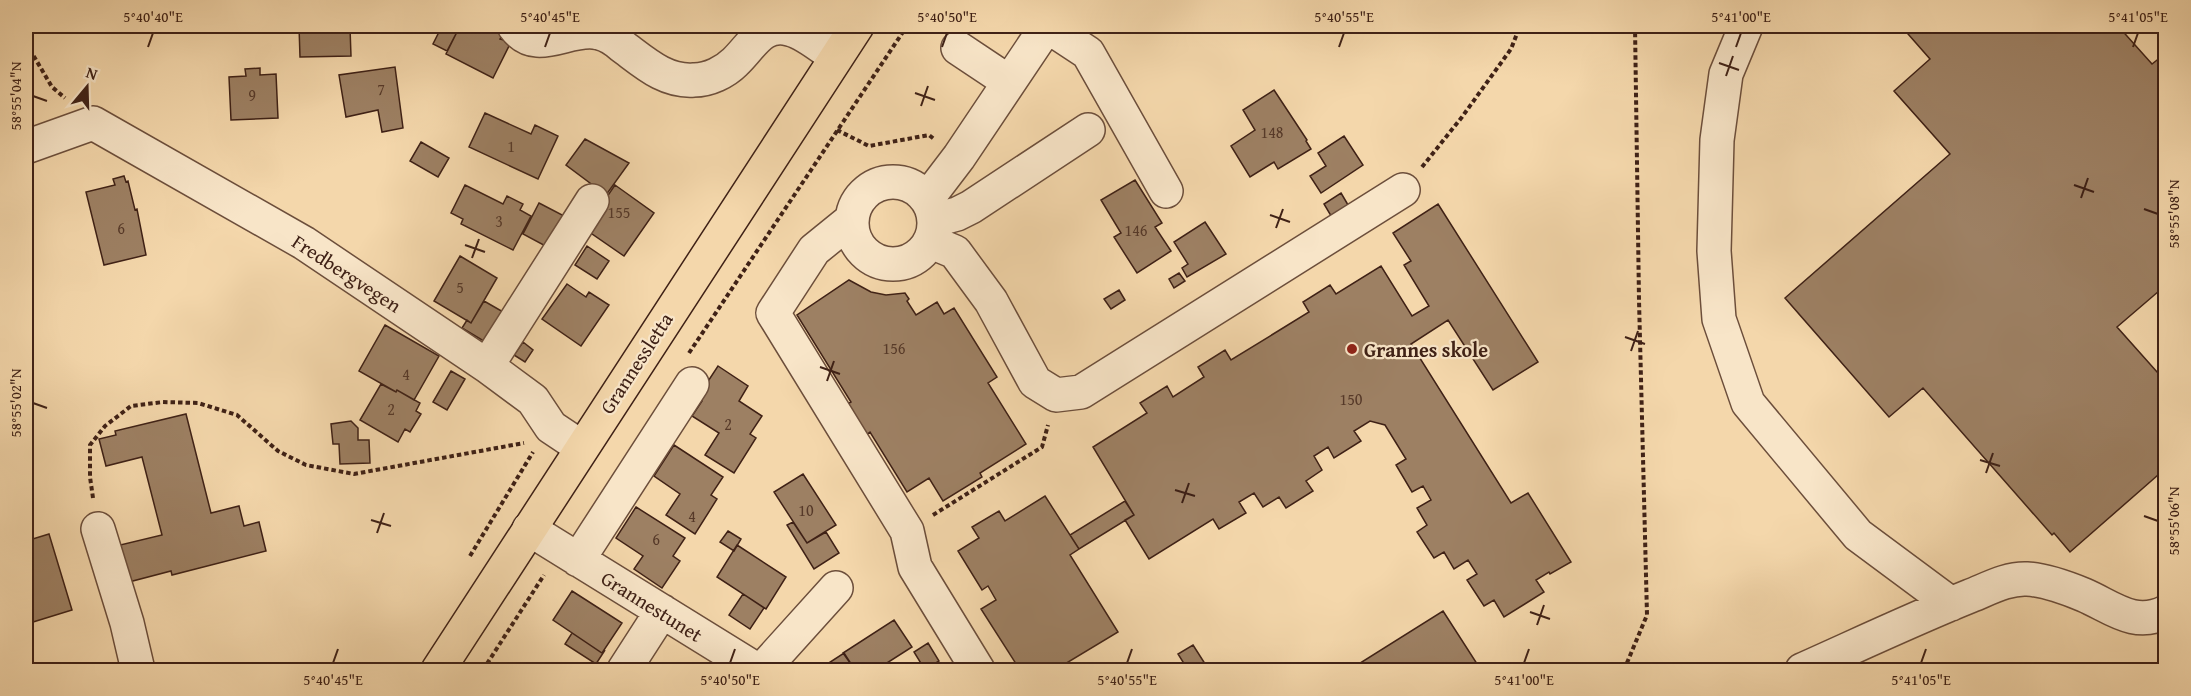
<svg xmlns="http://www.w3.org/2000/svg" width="2191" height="696" font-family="'Gentium Book Plus',serif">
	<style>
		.building { fill: #9d8063; stroke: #3f2116; stroke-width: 1.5 }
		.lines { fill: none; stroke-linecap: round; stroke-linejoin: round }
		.minor-casing { stroke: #6c4e3b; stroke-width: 36 }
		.major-casing { stroke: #3f2116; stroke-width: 36 }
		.path { stroke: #3f2116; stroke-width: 4; stroke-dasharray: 4.5 3; stroke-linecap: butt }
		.minor { stroke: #f8e5c8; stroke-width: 33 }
		.major { stroke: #f4d7ab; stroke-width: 33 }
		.ticks { fill: none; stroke: #3f2116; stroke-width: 2 }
		.poi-dot { fill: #8f2418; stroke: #f8e5c8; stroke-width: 2 }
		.labels { text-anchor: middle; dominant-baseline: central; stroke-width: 4.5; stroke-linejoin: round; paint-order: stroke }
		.number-label { font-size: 16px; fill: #563929 }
		.street-label { font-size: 20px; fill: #3f2116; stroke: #f8e5c8 }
		.poi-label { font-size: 20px; font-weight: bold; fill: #3f2116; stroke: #f8e5c8; text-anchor: start }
		.neatline { fill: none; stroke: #3f2116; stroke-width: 2 }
		.ticks-label { font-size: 15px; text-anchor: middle; fill: #3f2116 }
	</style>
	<rect width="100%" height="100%" fill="#f4d7ab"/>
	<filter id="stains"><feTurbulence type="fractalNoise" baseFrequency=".00333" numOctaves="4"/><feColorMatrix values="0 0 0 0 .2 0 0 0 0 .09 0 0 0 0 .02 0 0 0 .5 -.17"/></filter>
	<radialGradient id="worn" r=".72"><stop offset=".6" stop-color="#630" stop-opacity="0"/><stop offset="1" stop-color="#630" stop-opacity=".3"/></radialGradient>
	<path class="building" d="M254,26H293V29L254,32Z
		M299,26H337V28H350L351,56L300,57Z
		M442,26H460L447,51L433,44Z
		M460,26H490L504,32L500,39L511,42L493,78L446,54Z
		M1901,26H2118L2152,64L2166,53V285L2117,327L2166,382V468L2070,552L2054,533L2052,535L1923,388L1889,417L1785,298L1950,154L1894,91L1930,59Z
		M395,67L403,128L382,132L378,110L346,117L339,75Z
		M260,68V75L276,74L278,118L231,120L229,77L246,76L245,69Z
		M1274,90L1307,140L1306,141L1311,149L1278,169L1274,162L1250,177L1231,146L1255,130L1243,110Z
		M485,113L531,134L535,125L558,136L538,179L469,147Z
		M1344,136L1363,165L1321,193L1310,176L1326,166L1318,153Z
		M585,139L629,163L606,195L566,165Z
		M421,142L449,158L438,177L410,161Z
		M124,176L126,182L128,181L135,210L137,209L146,255L104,265L86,192L115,185L113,179Z
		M1135,180L1162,223L1155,227L1171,251L1137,273L1114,237L1121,233L1101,200Z
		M465,185L503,204L507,196L523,204L520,210L531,216L513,250L461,224L463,219L451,213Z
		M615,185L654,213L624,256L585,229Z
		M1341,193L1354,215L1337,226L1324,204Z
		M539,203L568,218L551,249L523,234Z
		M1438,204L1538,362L1493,390L1448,320L1411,344L1511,503L1528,493L1571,562L1550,574L1549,572L1536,580L1544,592L1504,617L1494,600L1484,606L1467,580L1477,574L1468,560L1454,569L1444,552L1434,558L1417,532L1427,525L1417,508L1431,500L1423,486L1412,492L1396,465L1406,459L1385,425L1370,421L1354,431L1361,441L1334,458L1328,447L1314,456L1322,470L1306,481L1313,491L1286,508L1279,497L1263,507L1254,493L1239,502L1246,513L1219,529L1213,519L1149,559L1125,520L1134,515L1093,447L1147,413L1140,403L1167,386L1173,397L1204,377L1198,367L1225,350L1231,360L1309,312L1303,302L1330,285L1336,294L1381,266L1412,316L1429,306L1404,265L1411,261L1393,233Z
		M1205,222L1226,254L1187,277L1182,268L1188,264L1174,242Z
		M587,246L609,261L597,279L575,265Z
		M460,256L497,278L471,323L434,301Z
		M1179,273L1185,281L1174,288L1169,279Z
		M849,280L871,292L886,295L905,293L909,299L907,301L916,315L937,302L944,314L954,308L997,377L988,383L1026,444L980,473L982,477L943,501L929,478L907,492L870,432L861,439L841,408L851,402L797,315Z
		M567,284L586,297L589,292L609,305L581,346L542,319Z
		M1119,290L1125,300L1111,309L1104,299Z
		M484,301L505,313L487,343L462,328L467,320L471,323Z
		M385,325L439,356L414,400L397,390L396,392L359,371Z
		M523,342L533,350L525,362L514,355Z
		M718,366L748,386L739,401L762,416L750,434L756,438L734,473L705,455L719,433L692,416L702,401L697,398Z
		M451,371L465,379L447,410L433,402Z
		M381,384L396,392L397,390L420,403L416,411L421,414L410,432L405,429L398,442L360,420Z
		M186,414L211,513L239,506L244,526L259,522L266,551L172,575L171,571L125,583L116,546L162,535L142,457L106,466L99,439L116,435L115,431Z
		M351,421L358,428V440H369L370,463L340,464L339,444H333L331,424Z
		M674,445L723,477L711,495L717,499L695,534L666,515L680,494L654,476Z
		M803,474L836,525L807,543L774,492Z
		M1045,496L1079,549L1070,555L1118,632L1055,670H1020L981,609L996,600L988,586L982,590L958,551L979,538L972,527L999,511L1005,521Z
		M1125,501L1134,515L1079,549L1070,535Z
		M636,507L685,538L673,556L680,561L662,588L634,569L643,556L616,538Z
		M793,522L807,543L826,532L839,553L814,569L787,525Z
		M728,531L741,539L734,551L720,542Z
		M49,534L72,610L33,622L26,597V541Z
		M737,545L786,577L766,609L717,577Z
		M572,591L622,623L602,653L553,620Z
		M743,594L764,608L750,629L729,615Z
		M1443,611L1481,670H1349Z
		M894,620L912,647L876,670H855L843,653Z
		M572,633L602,653L605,650L596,664L565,644Z
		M928,643L939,661L925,670L914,652Z
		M1193,645L1209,670H1188L1178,654Z
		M844,653L855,670H822L821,668Z"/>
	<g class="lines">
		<g class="minor-casing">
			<path id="minor" d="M514,26C537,58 570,25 599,33C608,35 615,40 622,46C645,63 665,82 694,80C709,80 725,72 735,62C752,46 762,22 789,29C804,32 824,49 836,57
				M1047,26L1088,53L1166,191
				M1746,26L1726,74L1717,140L1714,251L1719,319L1748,403L1858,535L1951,604
				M958,48L1009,82
				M26,147L93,123L304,243L487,366L533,400L551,427L581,447
				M852 223a41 41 0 1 1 82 0a41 41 0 1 1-82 0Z
				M927,199L959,157L1047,26
				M851,220L814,250L773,313L907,531L915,567L978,670
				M935,220L957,214L971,207L1088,130
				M931,242L955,252L991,301L1035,382L1056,395L1081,392L1403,190
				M487,366L592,201
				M98,529L127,623L138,670
				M529,529L757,670
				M578,560L692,384
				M624,670L662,611
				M762,670L836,588
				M1802,670C1858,645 1913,619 1970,596C1988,589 2007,578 2027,579C2046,580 2067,588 2084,595C2112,607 2134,628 2166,612"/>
		</g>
		<g class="major-casing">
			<path id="major" d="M438,670L857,26"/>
		</g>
		<path class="path" d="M26,43L52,87L65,98
			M837,130L869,146L929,135L934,139
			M1422,167L1462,117L1511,49L1520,26
			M689,353L907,26
			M93,498L90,477V445L105,426L131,406L163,402L198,403L237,415L278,451L306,465L354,474L524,443
			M933,515L1042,447L1048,425
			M470,556L533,452
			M483,670L544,575
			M1624,670L1647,615L1639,300L1635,26"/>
		<use href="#minor" class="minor"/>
		<use href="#major" class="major"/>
	</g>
	<path class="ticks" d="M148,47L153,33M545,47L550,33M942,47L947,33M1339,47L1344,33M1736,47L1741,33M2133,47L2138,33M1719,63L1739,70M1726,76L1733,56M915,93L935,100M33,96L47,101M921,106L928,86M2074,185L2094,192M2081,198L2088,178M2144,209L2158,214M1270,215L1290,222M1276,228L1283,209M465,245L485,252M472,258L479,239M1625,337L1645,344M1631,351L1638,331M820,367L840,374M827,381L834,361M33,403L47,408M1980,460L2000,466M1986,473L1993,453M1175,490L1195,496M1182,503L1189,483M2144,516L2158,521M371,520L391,526M377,533L384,513M1530,612L1550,619M1537,625L1544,605M333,663L338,649M730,663L735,649M1127,663L1132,649M1524,663L1529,649M1921,663L1926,649"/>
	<circle class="poi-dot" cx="1352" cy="349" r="6"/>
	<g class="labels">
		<g class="number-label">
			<text x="381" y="89">7</text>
			<text x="252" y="95">9</text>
			<text x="1272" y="132">148</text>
			<text x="511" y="146">1</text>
			<text x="619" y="212">155</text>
			<text x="499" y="221">3</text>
			<text x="121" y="228">6</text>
			<text x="1136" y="230">146</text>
			<text x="460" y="287">5</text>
			<text x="894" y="348">156</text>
			<text x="406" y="374">4</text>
			<text x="1351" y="399">150</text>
			<text x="391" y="409">2</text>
			<text x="728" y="424">2</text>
			<text x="806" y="510">10</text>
			<text x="692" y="516">4</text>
			<text x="656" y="539">6</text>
		</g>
		<g class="street-label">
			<text transform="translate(347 273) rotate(33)">Fredbergvegen</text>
			<text transform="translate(636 363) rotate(-57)">Grannessletta</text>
			<text transform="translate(652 606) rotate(32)">Grannestunet</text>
		</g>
		<g class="poi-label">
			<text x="1364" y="349">Grannes skole</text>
		</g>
	</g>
	<rect width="2191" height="696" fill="none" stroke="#f4d7ab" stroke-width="66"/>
	<g transform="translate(87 87) rotate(19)" stroke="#f8e5c8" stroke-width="4.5" paint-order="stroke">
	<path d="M0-4.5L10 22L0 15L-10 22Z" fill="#3f2116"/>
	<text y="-9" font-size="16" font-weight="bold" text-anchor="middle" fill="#3f2116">N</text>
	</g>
	<rect x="33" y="33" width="2125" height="630" class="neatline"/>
	<g class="ticks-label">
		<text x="153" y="22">5°40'40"E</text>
		<text x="550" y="22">5°40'45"E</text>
		<text x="947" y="22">5°40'50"E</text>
		<text x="1344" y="22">5°40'55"E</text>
		<text x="1741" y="22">5°41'00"E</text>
		<text x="2138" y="22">5°41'05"E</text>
		<text transform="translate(16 96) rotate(-90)" y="5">58°55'04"N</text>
		<text transform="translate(2174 214) rotate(-90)" y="5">58°55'08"N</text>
		<text transform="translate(16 403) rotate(-90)" y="5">58°55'02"N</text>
		<text transform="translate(2174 521) rotate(-90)" y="5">58°55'06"N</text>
		<text x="333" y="685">5°40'45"E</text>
		<text x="730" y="685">5°40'50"E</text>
		<text x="1127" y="685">5°40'55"E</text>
		<text x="1524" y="685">5°41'00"E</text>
		<text x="1921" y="685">5°41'05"E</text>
	</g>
	<rect width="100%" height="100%" filter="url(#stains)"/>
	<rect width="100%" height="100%" fill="url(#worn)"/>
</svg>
